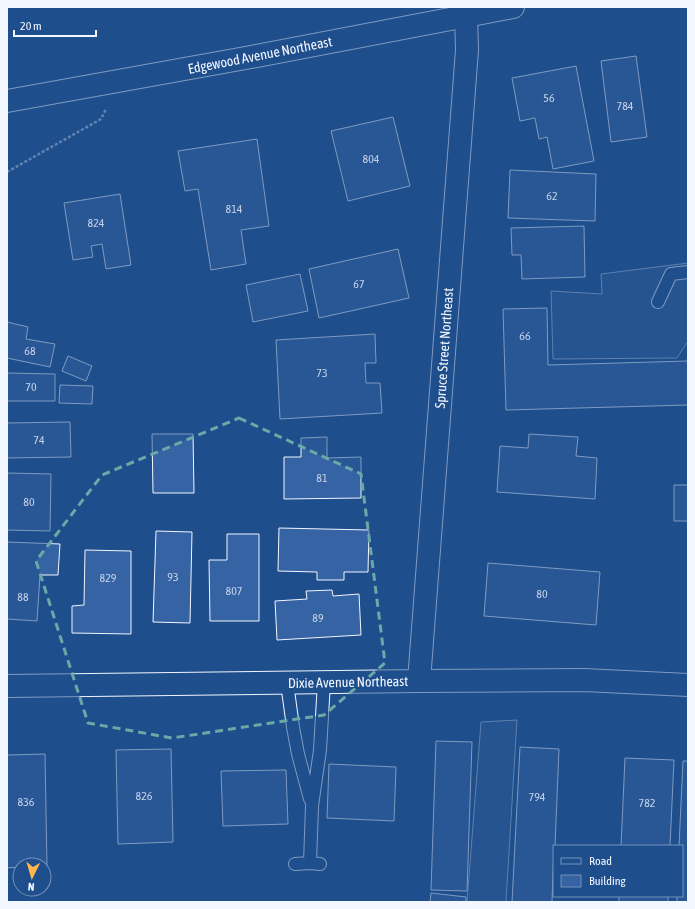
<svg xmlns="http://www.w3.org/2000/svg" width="695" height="909" font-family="'Asap Condensed',sans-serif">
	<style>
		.parking { fill: #305b95; stroke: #a8bbd7 }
		.building { fill: #3563a3; stroke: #f2f6ff }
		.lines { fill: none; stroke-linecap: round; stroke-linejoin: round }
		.service-casing { stroke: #f2f6ff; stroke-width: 14 }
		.minor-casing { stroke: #f2f6ff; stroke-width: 24 }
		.secondary-casing { stroke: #f2f6ff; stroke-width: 24 }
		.path { stroke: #b3c4dc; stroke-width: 2.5; stroke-dasharray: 3 2; stroke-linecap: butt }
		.service { stroke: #1f4e8c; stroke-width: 12 }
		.minor { stroke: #1f4e8c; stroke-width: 22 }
		.secondary { stroke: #1f4e8c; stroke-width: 22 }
		.marked { fill: none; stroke: #6aa9a8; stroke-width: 3; stroke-dasharray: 8 5; stroke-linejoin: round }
		.labels { text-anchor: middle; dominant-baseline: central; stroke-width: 3; stroke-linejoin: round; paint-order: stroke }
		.number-label { font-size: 12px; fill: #c3d1e8 }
		.street-label { font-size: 14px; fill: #f2f6ff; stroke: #1f4e8c }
	</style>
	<rect width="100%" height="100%" fill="#1f4e8c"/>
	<path class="parking" d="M688,263V341L677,358L553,359L551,291L602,294L601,274Z
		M517,720L506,902H467L481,722Z"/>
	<path class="building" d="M636,56L647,137L611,142L601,61Z
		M576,66L594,161L553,169L547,137L539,139L535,118L520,121L512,78Z
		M393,117L410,186L348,201L331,131Z
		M257,139L269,226L241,230L246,264L211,270L198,189L185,191L178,151Z
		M510,170L596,174L595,221L508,218Z
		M120,194L131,265L106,269L102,244L91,246L93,257L73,260L64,203Z
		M584,226L585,277L522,279L521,255H512L511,228Z
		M398,249L409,298L319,318L309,269Z
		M300,274L308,311L253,322L246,285Z
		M547,308L548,365L688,361V405L506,410L503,309Z
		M7,322L28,327L26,339L55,344L50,367L7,358Z
		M375,334L376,363H365L366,383H380L382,413L280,419L276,340Z
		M68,356L92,366L86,381L62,371Z
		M7,373L55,374V401H7Z
		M60,385L93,386L92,404L59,403Z
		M70,422L71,457L7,458V423Z
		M152,434H193L194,493H153Z
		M529,434L578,437L576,456L597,458L595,499L497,492L500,446L528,448Z
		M327,437V458L361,457V498L284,499V457H301V438Z
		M7,473L51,474L50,531L7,530Z
		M674,485H688V521H674Z
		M279,528L369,530L368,572H344V580H317V572L278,571Z
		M156,531L192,532L190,623L153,622Z
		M227,534H259V621H210L209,560H227Z
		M7,542L60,544L58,575H40L37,621L7,619Z
		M85,550L131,551V634L72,633V606L84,605Z
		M488,563L600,572L596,625L484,616Z
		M332,590L333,596L359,594L361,635L277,640L275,601L307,599L306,591Z
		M436,741L472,742L467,891L431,890Z
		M520,747L559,749L555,846H554L552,902H512Z
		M171,749L173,842L118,844L116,750Z
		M45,754L47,867H44V865H20V867L7,868V755Z
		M625,758L674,760L670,846H621Z
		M683,761H688V902H677V896H682V846H679Z
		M329,764L396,767L394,821L327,818Z
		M286,770L288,824L223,826L221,771Z
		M431,893L466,897V902H430Z
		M619,896H668V902H619Z"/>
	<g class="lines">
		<g class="service-casing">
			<path id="service" d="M658,302L671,274L688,272
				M287,683L293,727L298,754L310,799
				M295,864L310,863
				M320,864L310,863L312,806L320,750L324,682"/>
		</g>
		<g class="minor-casing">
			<path id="minor" d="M419,681L467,50L466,15
				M7,686L419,681L584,680L688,685"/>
		</g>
		<g class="secondary-casing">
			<path id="secondary" d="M7,101L251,57L513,7"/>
		</g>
		<path class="path" d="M7,172L101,119L106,109"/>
		<use href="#service" class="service"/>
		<use href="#minor" class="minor"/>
		<use href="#secondary" class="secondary"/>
	</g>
	<path d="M0 0H695V909H0ZM239,418L361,474L385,663L324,715L172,738L88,723L36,561L102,475Z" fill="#1f4e8c" fill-opacity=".55" fill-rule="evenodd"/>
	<path class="marked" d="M239,418L361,474L385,663L324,715L172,738L88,723L36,561L102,475Z"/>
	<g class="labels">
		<g class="number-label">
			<text x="549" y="98">56</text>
			<text x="625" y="106">784</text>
			<text x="371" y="159">804</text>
			<text x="552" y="196">62</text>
			<text x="234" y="209">814</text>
			<text x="96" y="223">824</text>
			<text x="359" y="284">67</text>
			<text x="525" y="336">66</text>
			<text x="30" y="351">68</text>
			<text x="322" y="373">73</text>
			<text x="31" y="387">70</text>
			<text x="39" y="440">74</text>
			<text x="322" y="478">81</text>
			<text x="29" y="502">80</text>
			<text x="173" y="577">93</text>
			<text x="108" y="578">829</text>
			<text x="234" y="591">807</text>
			<text x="542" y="594">80</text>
			<text x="23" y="597">88</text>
			<text x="318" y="618">89</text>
			<text x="144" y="796">826</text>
			<text x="537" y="797">794</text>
			<text x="26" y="802">836</text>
			<text x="647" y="803">782</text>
		</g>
		<g class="street-label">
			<text transform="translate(260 55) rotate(-11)">Edgewood Avenue Northeast</text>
			<text transform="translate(444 348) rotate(-86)">Spruce Street Northeast</text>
			<text transform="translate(348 682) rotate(-1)">Dixie Avenue Northeast</text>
		</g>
	</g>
	<rect width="695" height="909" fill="none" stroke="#f2f6ff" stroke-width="16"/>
	<rect x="553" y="845" width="130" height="52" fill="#1f4e8c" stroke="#7391ba"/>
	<rect x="561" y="858" width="20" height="6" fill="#1f4e8c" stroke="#7391ba"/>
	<text x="589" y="865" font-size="12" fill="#f2f6ff">Road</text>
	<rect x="561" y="875" width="20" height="12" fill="#3563a3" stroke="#7391ba"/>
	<text x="589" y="885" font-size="12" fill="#f2f6ff">Building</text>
	<g transform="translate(32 877) rotate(185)"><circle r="19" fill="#1f4e8c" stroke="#7391ba"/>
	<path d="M0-3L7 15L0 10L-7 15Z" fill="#ffb74d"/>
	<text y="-6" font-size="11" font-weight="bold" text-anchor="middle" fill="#f2f6ff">N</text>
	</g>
	<path d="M14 30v6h82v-6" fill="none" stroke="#f2f6ff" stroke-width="2"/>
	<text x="20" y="30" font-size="12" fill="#f2f6ff" stroke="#1f4e8c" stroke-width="3" paint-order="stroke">20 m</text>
</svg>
